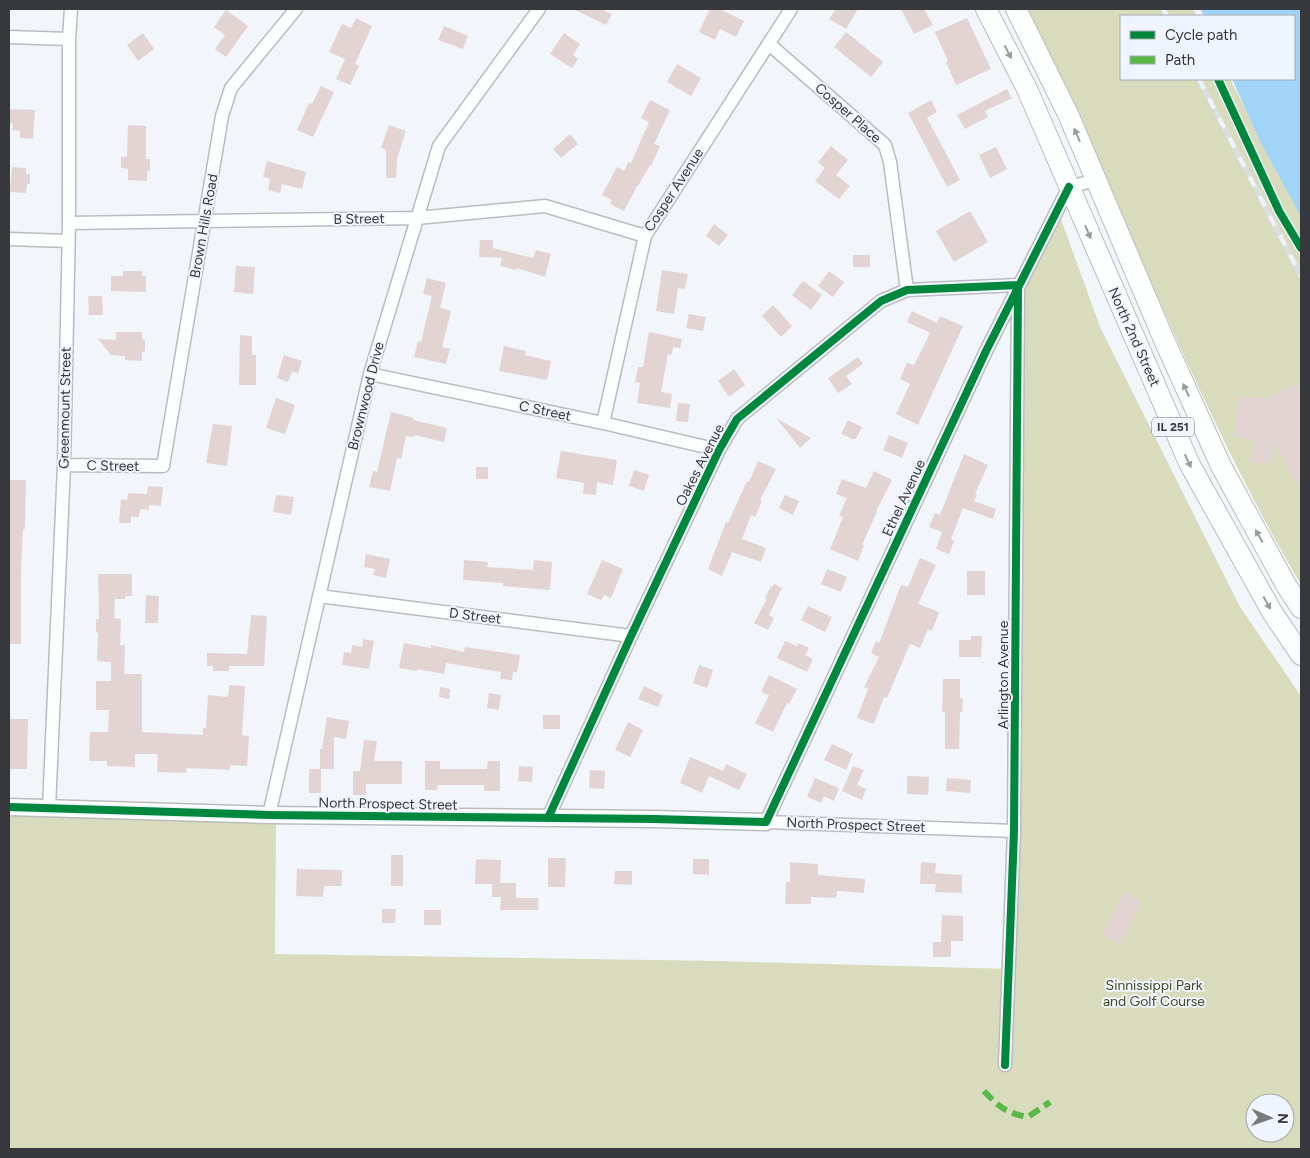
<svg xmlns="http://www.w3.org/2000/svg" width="1310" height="1158" font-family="Figtree,sans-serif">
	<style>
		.green { fill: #d8dcbc; fill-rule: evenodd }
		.water { fill: #a0d5f9 }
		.building { fill: #e3d4d4 }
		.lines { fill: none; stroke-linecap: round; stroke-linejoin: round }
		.minor-casing { stroke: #babcc0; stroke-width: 15 }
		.tertiary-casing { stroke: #babcc0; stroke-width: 19 }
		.primary-casing { stroke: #babcc0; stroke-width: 22 }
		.minor { stroke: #fdfefe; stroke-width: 12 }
		.tertiary { stroke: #fdfefe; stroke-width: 16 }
		.primary { stroke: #fdfefe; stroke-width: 20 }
		.rail-casing { stroke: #dcdddf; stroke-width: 5.5 }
		.rail { stroke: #eff4fd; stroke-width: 4; stroke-dasharray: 11; stroke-linecap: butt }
		.quiet { stroke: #58b947; stroke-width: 6; stroke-dasharray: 12 6; stroke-linecap: butt }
		.cycleway-casing { stroke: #eff4fd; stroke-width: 11 }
		.cycleway { stroke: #00873e; stroke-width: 8 }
		.oneway { fill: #9a9b9c }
		.labels { text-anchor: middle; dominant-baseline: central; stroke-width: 4; stroke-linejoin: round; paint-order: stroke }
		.shield { fill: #eff4fd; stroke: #6e7075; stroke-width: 1 }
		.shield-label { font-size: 12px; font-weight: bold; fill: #36383b }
		.street-label { font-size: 14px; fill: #36383b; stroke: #eff4fd }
		.park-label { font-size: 14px; fill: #47491e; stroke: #eff4fd }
	</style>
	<rect width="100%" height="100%" fill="#f2f5fa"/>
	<path class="green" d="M1028,9H1193L1197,16H1121V79H1230L1301,216V585C1193,401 1121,200 1028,9Z
		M1061,219L1100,327L1240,607L1301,696V1149H9V815L276,822L275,954L715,961L1009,969L1018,285ZM1255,1103H1285V1133H1255Z"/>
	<path class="water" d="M1200,9H1301V217L1260,141L1232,79H1294V16H1204Z"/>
	<path class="building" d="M573,9H600L612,14L606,25Z
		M710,9H720L744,21L736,37L720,29L715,40L699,32Z
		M836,9H858L846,29L829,19Z
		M901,9H924L933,25L914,34Z
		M226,10L248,26L226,57L215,49L225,35L214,27Z
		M356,18L372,26L355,64L359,66L350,85L336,79L345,59L329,52L342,24L351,28Z
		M967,18L991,69L956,85L946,62L948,61L935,32Z
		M444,26L468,36L463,49L438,40Z
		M846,32L883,62L871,77L834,47Z
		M143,33L154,49L138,61L127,45Z
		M564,33L580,44L573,55L578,59L572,68L550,54Z
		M677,64L701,78L691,96L667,82Z
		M321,86L334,92L313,137L297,130L309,103L312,104Z
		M1007,89L1012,98L985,111L988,117L965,129L957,115Z
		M650,100L670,110L654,144L660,146L651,166L650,165L638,186H637L624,211L610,204L612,200L602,195L617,167L624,171L628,162L631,163L649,122L641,118Z
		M931,100L937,112L927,118L960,180L947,187L908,113Z
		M9,109L35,110L33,139L20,138V131L12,130L13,123H9Z
		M128,125L146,126V159H150V171H147V181L128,180V169L121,168V157H127Z
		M389,125L406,131L397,159L396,178H386V150L381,148Z
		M570,134L578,144L561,158L553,149Z
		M831,146L848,160L836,175L850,186L839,199L815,181L825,168L818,162Z
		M996,147L1007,169L990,178L979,155Z
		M267,161L306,172L302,189L282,184L280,193L268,190L270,179L263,177Z
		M12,167L26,168V174H30V184H27L26,193L10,192Z
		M970,211L988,242L954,262L936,231Z
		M714,224L728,235L719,246L706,236Z
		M480,240H493V248L533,258L536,250L551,254L545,277L516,268V270L500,266L502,258L479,257Z
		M853,255H870V267H853Z
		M236,266L255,267L253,294L234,292Z
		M662,270L688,274L685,289L678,288L674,314L656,311Z
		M123,271H142V276H146V292L111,291V276H123Z
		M829,271L844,282L833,297L818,286Z
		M427,278L446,283L440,308L451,311L442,347L450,349L446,364L414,357L418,341L421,342L432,296L423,294Z
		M803,281L822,295L811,310L792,295Z
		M88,296H102L103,315H89Z
		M773,305L792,326L781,337L762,316Z
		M912,311L937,323L940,316L963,326L918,425L896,414L910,384L900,379L907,362L914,365L930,333L907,322Z
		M689,314L706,317L703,331L686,328Z
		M116,332H142V339L145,340V351L142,352V361L125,360V356L111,355L98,339L116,340Z
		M649,332L682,339L680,348L673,347L672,355L668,354L661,392L672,394L670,408L637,403L640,383L635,382L638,367H643Z
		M240,335L252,336V355H256V385H239Z
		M504,346L526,351L525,355L551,361L547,380L499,371Z
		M284,355L302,361L298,373L292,372L288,382L277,378Z
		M858,357L863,364L846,376L852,384L838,393L828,378Z
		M734,369L745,385L729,397L718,381Z
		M1301,384V490L1275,443L1270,463L1250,462L1255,440L1234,436L1239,397L1271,398L1282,390Z
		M276,398L295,405L285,434L266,428Z
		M678,403L690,404L688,422L676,421Z
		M391,412L414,418L413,420L447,428L444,442L414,435V437L406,436L401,459L397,458L390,491L369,487L373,471L377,472Z
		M776,418L811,438L800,448Z
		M848,420L862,427L856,439H852L841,434Z
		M213,424L232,426L227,466L206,463Z
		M889,435L908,443L902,458L883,450Z
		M561,451L617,460L613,485L597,482L596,495L583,494L584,483L556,478Z
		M964,454L988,465L975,494H977L974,501L996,509L993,519L963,508L951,539L954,541L949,554L936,549L942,532L929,527L935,513L940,515Z
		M758,461L776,469L760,500L762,501L755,517L751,515L742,539L766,548L761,562L732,552L722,576L708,569L726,522L728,523L747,481L749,482Z
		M476,467H488V479H476Z
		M634,470L649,475L644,491L629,486Z
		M874,471L892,480L876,511H877L862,545H864L858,561L830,549L843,517L839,516L847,498L836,494L842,479L866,488Z
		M9,480H26L25,529H23L21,572V644H9Z
		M148,486L163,487L161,506L149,505V510L140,509L139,517H131V523H119L121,499L127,500L128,493L147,494Z
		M276,495L294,497L291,515L273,512Z
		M785,495L799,501L793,515L779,508Z
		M366,554L390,559L386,578L373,575L375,569L364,567Z
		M920,558L936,565L918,604L939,612L932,631L928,629L920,648L910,644L887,698L884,697L874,724L857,718L868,689L864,687L879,657L871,653L876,641L879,643L901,585L908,587Z
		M464,560L488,562L487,567L533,570L534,560L552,562L550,590L503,586V583L463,580Z
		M602,560L623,569L611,598L604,595L601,600L587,594Z
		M827,569L847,577L841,592L821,584Z
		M967,571H985V595H967Z
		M98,574H132V596H125V599H115L114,618L121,619L120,645H125L124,674H142V732L203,735V728H206L208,695L228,697L229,685L245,686L242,735L249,736L247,766L230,765V770L187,768L186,773L157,772L158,754H135V767L107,766V761H89L90,732H108L109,710H96V681H111V662L97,661L98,633L96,632V619H99Z
		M774,584L782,588L769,615L774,618L768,630L754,623L767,599L765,598L771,586L773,587Z
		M146,595L159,596L158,623H145Z
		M808,606L832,617L825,632L801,620Z
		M251,615L267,616L264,666H229V671H213V666H207V653L247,654Z
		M971,636H982L981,657H959V640H971Z
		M363,639L374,641L369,669L342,665L344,652L351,653L352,645L362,647Z
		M785,641L797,646L798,643L809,648L805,655L813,659L807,672L777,658Z
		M404,643L431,648V645L464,652L465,647L520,655L517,672H513L512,680L500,679L501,672L446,663L444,674L417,669V671L399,668Z
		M699,665L713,670L707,688L693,683Z
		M769,675L797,689L789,704L787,703L773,732L755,723L769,695L761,692Z
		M943,679H960V698L963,699L962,712H960L959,749H945V712H942Z
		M644,686L663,695L658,707L638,699Z
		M440,687L450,689L449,699L439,697Z
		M489,693L501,695L499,710L487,708Z
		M543,715H560V729H543Z
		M327,717L349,721L346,739L334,737V769H321V793H309V769H320V749H322Z
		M9,719H28L27,769H9Z
		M628,722L643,730L630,757L615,750Z
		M364,740L377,741L374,761H402V784H366V795H353V771H360Z
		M832,744L853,754L846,770L824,760Z
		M690,757L723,771L726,764L747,774L739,790L709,776L702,793L680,783Z
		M425,761H440V769H487L488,761H500V791H484V785H438L437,790H425Z
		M519,766L533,767L532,782L518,781Z
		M853,766L864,770L857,785L866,789L862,800L842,791Z
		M590,770L605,771L604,789L589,788Z
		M907,776L929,777L928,795L907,794Z
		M815,778L839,788L834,801L824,796L821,803L807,797Z
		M947,778L971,780L970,793L946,791Z
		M391,855H403V886H391Z
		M548,858H566L565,887H548Z
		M476,859L501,860L500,883H516V898H538V910H500L501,897H492V884H475Z
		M693,859H709V875L693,874Z
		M790,862L818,864V875L865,879L864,893L837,891L836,898L811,897V904H785L786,882H790Z
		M921,862L936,863L935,873L962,875V893L935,892L936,884H920Z
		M297,869L342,870V886H324L323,897L296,896Z
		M615,871H632V885L614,884Z
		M1124,892L1142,902L1120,944L1102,934Z
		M382,909H396L395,923H382Z
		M424,910H441V925H424Z
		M942,915L963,916V941H951V957H933V942H941Z"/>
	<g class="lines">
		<g class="minor-casing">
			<path id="minor" d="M9,37L69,39
				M769,44L885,145L890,162L907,290
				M69,223L417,218L545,206L645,236
				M9,239L68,241
				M370,374L603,423L719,450
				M603,423L645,236L791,9
				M64,465L163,466L222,116L231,88L296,9
				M319,596L631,636
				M49,808L64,465L69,223V39L71,9
				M269,815L370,374L439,146L539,9
				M548,818L631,636L719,450L737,419L881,301L907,290L1018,285
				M1014,831L766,822L986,351L1069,187L1096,180
				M1005,1065L1014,831L1018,287"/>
		</g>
		<g class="tertiary-casing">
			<path id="tertiary" d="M9,807L269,815L654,819L766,822"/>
		</g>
		<g class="primary-casing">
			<path id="primary" d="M986,9L1027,89L1189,463L1272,612L1301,655
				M1016,9L1068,114L1165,342L1221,466L1286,585L1301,608"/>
		</g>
		<use href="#minor" class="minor"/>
		<use href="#tertiary" class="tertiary"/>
		<use href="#primary" class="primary"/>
		<g class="rail-casing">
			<path id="rail" d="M1163,9L1167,16
				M1199,79L1301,276"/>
		</g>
		<use href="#rail" class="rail"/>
		<path class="quiet" d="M984,1091C999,1107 1006,1113 1028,1117L1050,1102"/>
		<g class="cycleway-casing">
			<path id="cycleway" d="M1218,79L1279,211L1301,248
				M9,807L269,815L654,819L766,822L986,351L1069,187
				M548,818L631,636L719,450L737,419L881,301L907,290L1018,285
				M1005,1065L1014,831L1018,287"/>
		</g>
		<use href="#cycleway" class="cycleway"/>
	</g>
	<defs><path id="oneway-solid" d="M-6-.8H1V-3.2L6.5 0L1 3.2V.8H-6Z" transform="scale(1.25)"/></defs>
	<g class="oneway">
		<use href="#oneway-solid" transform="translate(1008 52) rotate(63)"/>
		<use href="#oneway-solid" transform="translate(1077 135) rotate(-113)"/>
		<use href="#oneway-solid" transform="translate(1088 232) rotate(67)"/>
		<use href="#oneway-solid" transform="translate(1186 390) rotate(-115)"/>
		<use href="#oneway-solid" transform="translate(1188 461) rotate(65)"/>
		<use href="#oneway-solid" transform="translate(1259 536) rotate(-119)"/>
		<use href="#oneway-solid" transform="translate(1267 603) rotate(61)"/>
	</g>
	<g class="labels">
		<rect class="shield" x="1152" y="417.5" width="42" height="19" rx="4"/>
		<g class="shield-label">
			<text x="1173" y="427">IL 251</text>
		</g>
		<g class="street-label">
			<text transform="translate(848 113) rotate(41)">Cosper Place</text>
			<text transform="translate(674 190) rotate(-57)">Cosper Avenue</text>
			<text transform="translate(359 219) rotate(-1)">B Street</text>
			<text transform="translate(204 226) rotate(-80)">Brown Hills Road</text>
			<text transform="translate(1134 337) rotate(66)">North 2nd Street</text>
			<text transform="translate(366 396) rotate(-76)">Brownwood Drive</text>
			<text transform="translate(65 408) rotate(-89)">Greenmount Street</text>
			<text transform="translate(545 411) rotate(12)">C Street</text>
			<text transform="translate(700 465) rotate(-63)">Oakes Avenue</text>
			<text transform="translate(113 466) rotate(1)">C Street</text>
			<text transform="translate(904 498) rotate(-65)">Ethel Avenue</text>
			<text transform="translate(475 616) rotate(7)">D Street</text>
			<text transform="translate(1003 675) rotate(-90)">Arlington Avenue</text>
			<text transform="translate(388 804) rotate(1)">North Prospect Street</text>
			<text transform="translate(856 825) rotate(2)">North Prospect Street</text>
		</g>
		<g class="park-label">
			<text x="1154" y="985">Sinnissippi Park<tspan x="1154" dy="16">and Golf Course</tspan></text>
		</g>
	</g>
	<rect width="1310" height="1158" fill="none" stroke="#36383b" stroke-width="20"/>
	<rect x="1120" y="15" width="175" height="65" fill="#eff4fd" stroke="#a5a9af"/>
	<rect x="1130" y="31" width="25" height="8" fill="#00873e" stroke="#a5a9af"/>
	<text x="1165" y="40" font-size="15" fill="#36383b">Cycle path</text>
	<rect x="1130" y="56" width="25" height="8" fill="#58b947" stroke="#a5a9af"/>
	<text x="1165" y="65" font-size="15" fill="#36383b">Path</text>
	<g transform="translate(1270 1118) rotate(92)"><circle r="24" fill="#eff4fd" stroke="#a5a9af"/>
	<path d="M0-4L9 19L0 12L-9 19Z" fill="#787a7e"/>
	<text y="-8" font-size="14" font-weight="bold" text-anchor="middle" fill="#36383b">N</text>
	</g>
</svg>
